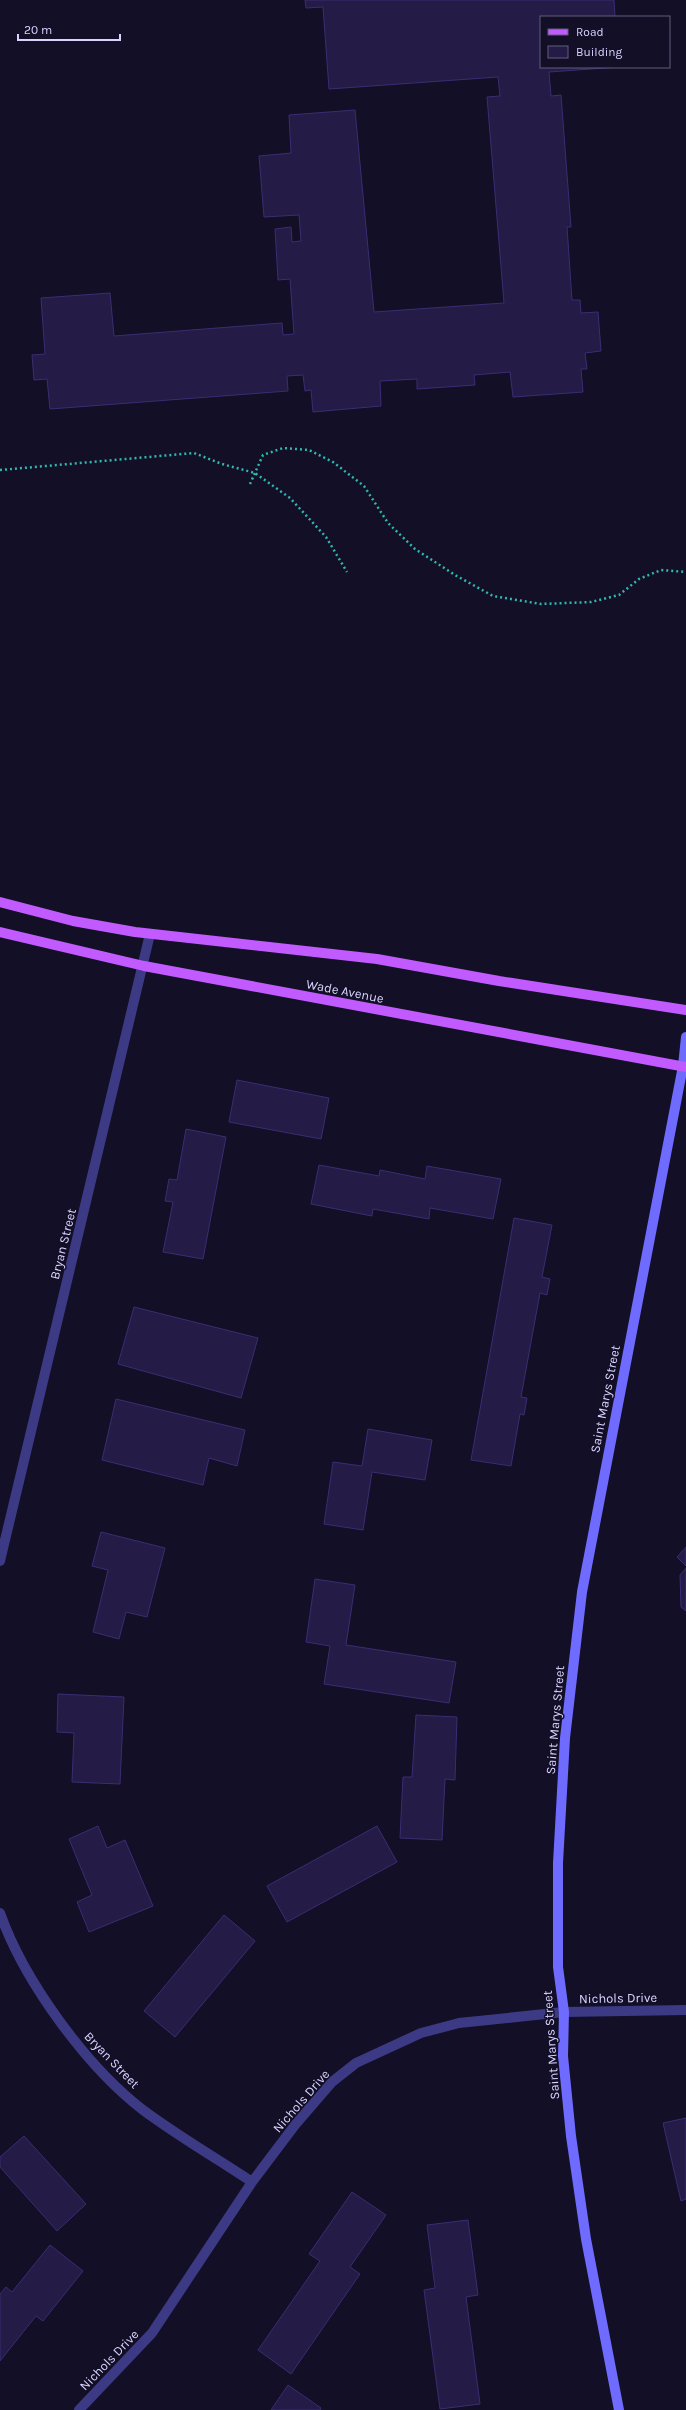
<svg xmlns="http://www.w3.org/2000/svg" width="686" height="2410" font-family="Karla,sans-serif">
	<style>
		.building { fill: #241b47; stroke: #3b2d73 }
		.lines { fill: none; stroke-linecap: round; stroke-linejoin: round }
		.path { stroke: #2fb8b0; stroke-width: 2.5; stroke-dasharray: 2 3; stroke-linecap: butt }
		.minor { stroke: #3d3a85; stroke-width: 10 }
		.secondary { stroke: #6f6bff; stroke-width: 10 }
		.primary { stroke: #c25bff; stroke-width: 10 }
		.labels { text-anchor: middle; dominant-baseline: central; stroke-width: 3; stroke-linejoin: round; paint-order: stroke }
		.street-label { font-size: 13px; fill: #d9d4ff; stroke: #130f26 }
	</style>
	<rect width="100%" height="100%" fill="#130f26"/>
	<path class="building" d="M305,0H614L615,17H541V67H619L549,72L551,96L561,95L571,227H567L572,300H580L581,313L598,312L601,351L585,353L587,369H581L583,392L513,397L510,372L474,375L475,385L417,389V379L380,381L381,406L313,412L311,390L305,391L303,375L287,376L288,391L50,409L47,379L34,380L32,355L45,354L41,298L110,293L114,336L282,323L283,335L294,334L290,279L278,280L275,229L291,227L292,242L301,241L299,215L264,217L259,156L291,153L289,115L355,110L374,312L504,303L487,97L500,96L498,77L329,89L323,7L306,8Z
		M237,1080L329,1098L321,1139L229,1122Z
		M186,1129L226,1137L203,1259L163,1252L173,1202L165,1201L169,1179L177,1180Z
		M319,1165L379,1176L380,1170L425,1179L427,1166L501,1179L493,1219L430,1208L429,1219L373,1209L372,1216L311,1204Z
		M514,1218L552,1225L542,1277L550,1279L547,1295L540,1293L521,1397L527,1398L524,1415L520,1414L511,1466L471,1460Z
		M134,1307L258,1338L241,1398L118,1364Z
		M116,1399L245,1430L237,1466L209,1458L203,1485L102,1460Z
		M368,1429L432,1440L425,1480L372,1472L363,1530L324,1524L333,1462L362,1466Z
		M101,1532L165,1548L147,1617L126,1612L119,1639L93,1632L108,1570L92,1566Z
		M686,1547V1566L677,1557Z
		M686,1568V1611L681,1607L680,1575Z
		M315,1579L355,1585L346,1645L456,1662L449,1703L324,1684L330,1646L306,1642Z
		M58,1694L124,1697L120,1784L72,1782L74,1733L57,1732Z
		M416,1715L457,1717L455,1780L445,1779L442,1840L400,1838L403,1777H412Z
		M98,1826L107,1848L125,1840L153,1906L89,1932L77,1902L92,1895L69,1839Z
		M377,1826L397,1862L287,1922L267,1886Z
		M224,1915L255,1941L175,2037L144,2011Z
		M686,2118V2199L681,2201L663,2123Z
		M24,2136L86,2204L57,2231L0,2167V2157Z
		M352,2192L386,2215L350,2267L360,2274L291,2374L258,2350L320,2261L309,2254Z
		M468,2220L478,2295L466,2297L480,2404L440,2409L424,2290L435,2288L427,2225Z
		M50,2245L83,2271L43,2321L36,2316L0,2361V2294L6,2287L12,2292Z
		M288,2385L321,2408L320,2410H271Z"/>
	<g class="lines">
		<path class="path" d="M0,470L194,453L222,464L255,473L290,498L326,537L347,572
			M250,484L263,455L283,448L309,450L333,462L364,486L388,523L415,549L455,575L493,596L541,604L591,602L619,595L639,579L661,570L686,572"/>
		<path class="minor" d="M0,1561L150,934
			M0,1913C24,1981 86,2066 143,2110C178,2136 216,2158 252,2182
			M79,2410L152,2333L252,2182L295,2125L332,2082L356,2063L421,2033L459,2023L564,2012L686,2010"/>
		<path class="secondary" d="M619,2410L586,2239L571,2136L563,2056L564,2012L558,1967V1863L565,1738L582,1592L683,1066L686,1037"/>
		<path class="primary" d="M0,902L73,921L135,932L377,959L499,981L686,1010
			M0,932L144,966L686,1067"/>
	</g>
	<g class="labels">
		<g class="street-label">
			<text transform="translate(345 991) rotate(11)">Wade Avenue</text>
			<text transform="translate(63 1244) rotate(-76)">Bryan Street</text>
			<text transform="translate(605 1399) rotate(-79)">Saint Marys Street</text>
			<text transform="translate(555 1720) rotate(-85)">Saint Marys Street</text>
			<text transform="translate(618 1998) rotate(-1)">Nichols Drive</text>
			<text transform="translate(551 2045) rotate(-94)">Saint Marys Street</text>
			<text transform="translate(112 2060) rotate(46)">Bryan Street</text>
			<text transform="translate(301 2101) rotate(-49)">Nichols Drive</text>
			<text transform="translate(109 2360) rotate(-46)">Nichols Drive</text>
		</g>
	</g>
	<rect x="540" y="16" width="130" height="52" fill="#130f26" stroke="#625e7d"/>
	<rect x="548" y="29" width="20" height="6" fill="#c25bff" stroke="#625e7d"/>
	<text x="576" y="36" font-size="12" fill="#d9d4ff">Road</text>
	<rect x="548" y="46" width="20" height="12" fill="#241b47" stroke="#625e7d"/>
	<text x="576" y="56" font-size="12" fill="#d9d4ff">Building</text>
	<path d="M18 34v6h102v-6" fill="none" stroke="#d9d4ff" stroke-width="2"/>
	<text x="24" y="34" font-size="12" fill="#d9d4ff" stroke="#130f26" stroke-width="3" paint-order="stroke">20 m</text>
</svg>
